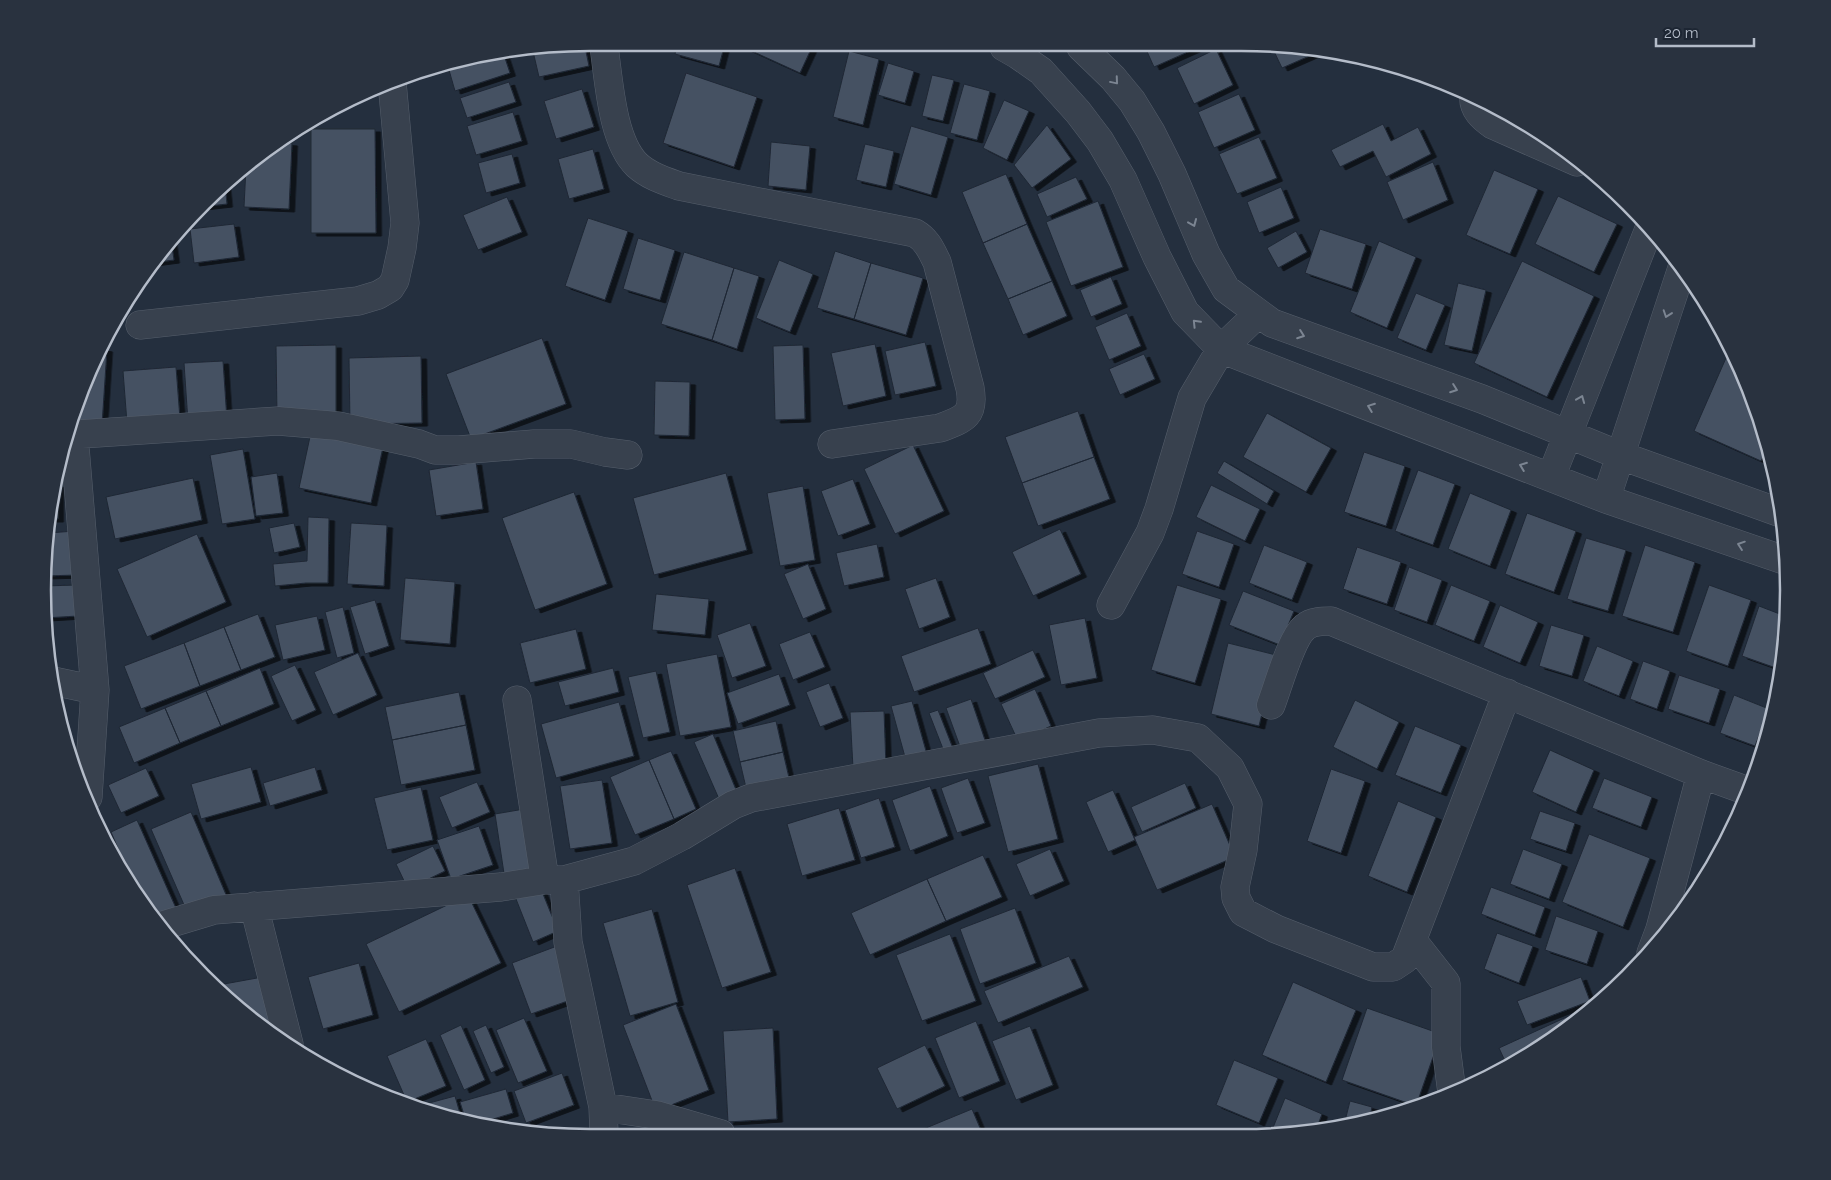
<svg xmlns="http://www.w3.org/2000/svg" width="1831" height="1180" font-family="Raleway,sans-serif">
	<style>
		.building { fill: #455162; stroke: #1f2835; filter: url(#shadow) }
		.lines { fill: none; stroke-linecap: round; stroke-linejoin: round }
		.minor-casing { stroke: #565f6c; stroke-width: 29 }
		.minor { stroke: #38414e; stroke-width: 28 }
		.oneway { stroke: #7c8592 }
		.rim { fill: none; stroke: #b4bcc9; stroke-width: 2.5 }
	</style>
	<defs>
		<filter id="shadow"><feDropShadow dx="5.5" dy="3" stdDeviation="0" flood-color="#0009"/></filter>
	</defs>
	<rect width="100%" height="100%" fill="#242f3e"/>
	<path class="building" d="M532,47H585L589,66L539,77Z
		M677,47H724L719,66L675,54Z
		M743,47H812L800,73Z
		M1145,47H1199L1154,67Z
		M1272,47H1313L1323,50L1282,68Z
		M1216,49L1233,85L1194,104L1177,68Z
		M849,51L879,59L863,125L833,117Z
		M503,52L510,73L455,91L449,70Z
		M888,63L914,71L905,103L878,95Z
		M686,73L757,97L734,167L663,143Z
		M932,75L954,80L943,121L922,116Z
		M509,82L516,102L467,118L460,98Z
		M964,84L990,91L977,140L950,133Z
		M582,89L594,127L556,139L544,101Z
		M1239,94L1255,130L1214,148L1198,112Z
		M1004,100L1029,111L1007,160L983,148Z
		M513,112L522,141L476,155L467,126Z
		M1383,124L1391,141L1418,127L1431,154L1386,177L1373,151L1340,167L1331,150Z
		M1047,125L1071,159L1032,188L1014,165Z
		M911,126L948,137L931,195L894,184Z
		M311,129H375L376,233H311Z
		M1259,137L1277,178L1237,194L1219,154Z
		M277,142L292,143L289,209L244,207L246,167Z
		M771,142L810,146L806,190L768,186Z
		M865,144L894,151L886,187L856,180Z
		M593,149L604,189L569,199L558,159Z
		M512,154L520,183L486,193L478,163Z
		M1433,162L1448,200L1403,220L1387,182Z
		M1494,170L1538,189L1510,254L1466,235Z
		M1006,174L1027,224L983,243L962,192Z
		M1076,177L1087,199L1047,217L1037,194Z
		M225,184L227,204L200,207L203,203Z
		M1281,187L1294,218L1259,233L1247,202Z
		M1558,196L1617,224L1594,272L1535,244Z
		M507,197L522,232L478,250L463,215Z
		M1098,201L1123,267L1071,286L1046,222Z
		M588,218L628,231L605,300L565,286Z
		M234,224L239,257L194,263L190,229Z
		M1027,224L1052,281L1008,299L983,243Z
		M1320,229L1366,244L1352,289L1305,273Z
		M1296,231L1307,252L1278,268L1267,248Z
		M638,238L675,250L660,300L623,289Z
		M171,239L174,260L151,263L155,257Z
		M1379,241L1416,257L1387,328L1350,312Z
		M835,251L871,263L854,319L817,308Z
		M684,252L734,268L712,340L661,324Z
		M779,260L813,274L790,332L756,318Z
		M1522,261L1594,296L1547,397L1474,363Z
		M871,263L923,278L906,335L854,319Z
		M734,268L759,276L737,349L712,340Z
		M1111,277L1122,304L1091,317L1080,290Z
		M1052,281L1067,316L1023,335L1008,299Z
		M1458,283L1486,290L1472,351L1444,345Z
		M1416,293L1445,305L1426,350L1397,338Z
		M1127,313L1141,346L1109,360L1095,327Z
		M542,338L566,404L471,439L446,374Z
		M925,342L936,386L895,395L885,351Z
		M875,344L886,396L843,406L831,353Z
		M336,345V414L277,415L276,346Z
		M803,345L805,419L775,420L773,346Z
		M101,348L107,349L102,425L70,423L72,414Z
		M1144,354L1155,379L1120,395L1109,369Z
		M421,356L422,423L350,424L349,358Z
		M1726,358L1738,363L1769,445L1761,461L1694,431Z
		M223,361L227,420L188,422L184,363Z
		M176,367L180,419L127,423L123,371Z
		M655,381L690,382L689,436L654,435Z
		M1078,411L1094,457L1022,483L1005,437Z
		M1267,413L1331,448L1306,492L1243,457Z
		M311,432L383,447L371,503L299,488Z
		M913,445L944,511L895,534L864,469Z
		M243,449L255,519L222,524L210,455Z
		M1364,452L1405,466L1386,526L1344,512Z
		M1094,457L1110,499L1038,526L1022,483Z
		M1224,461L1274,491L1267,504L1217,473Z
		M476,462L483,509L436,516L429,470Z
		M1418,470L1455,484L1433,545L1395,531Z
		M277,473L283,513L256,516L251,477Z
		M726,473L747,550L654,575L633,498Z
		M193,478L202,520L115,539L106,497Z
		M853,479L870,524L838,536L821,491Z
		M58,484V519H51Z
		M1211,485L1260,509L1245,541L1196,517Z
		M803,486L815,560L780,566L767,493Z
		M574,492L607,584L535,610L502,518Z
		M1470,493L1511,510L1490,566L1448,549Z
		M1527,513L1576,531L1554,592L1505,574Z
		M308,517L329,518L328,583H306L275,586L273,564L307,561Z
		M294,523L300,547L274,553L269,528Z
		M351,523L387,525L384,586L347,584Z
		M1060,529L1081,574L1033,596L1012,552Z
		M75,531L77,575L44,576V554L48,533Z
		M1197,531L1234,544L1219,587L1182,574Z
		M197,534L226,602L147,637L117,569Z
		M1586,538L1626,550L1608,611L1567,599Z
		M877,544L884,577L844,586L836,553Z
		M1264,545L1307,562L1292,600L1249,583Z
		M1645,545L1695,562L1673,632L1622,616Z
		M1357,547L1401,562L1387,604L1343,589Z
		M808,564L826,609L803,619L784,574Z
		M1409,567L1442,580L1427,622L1394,610Z
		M405,578L455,582L450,644L400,640Z
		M936,578L950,617L919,629L905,589Z
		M77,585L78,616L44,618V586Z
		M1177,585L1221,599L1195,683L1151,670Z
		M1451,585L1490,601L1474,641L1435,625Z
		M1709,585L1751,600L1728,666L1686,651Z
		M1243,591L1294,611L1280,645L1229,625Z
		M656,594L709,599L705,635L652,630Z
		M375,600L389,646L365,654L350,607Z
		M1500,605L1538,622L1520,663L1483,647Z
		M1759,606L1785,616L1784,645L1776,668L1742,656Z
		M343,607L354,653L337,658L325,612Z
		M258,614L275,657L241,670L224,627Z
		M317,616L325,650L283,660L275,625Z
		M1085,618L1097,678L1061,685L1049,625Z
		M750,623L766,666L732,678L717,635Z
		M1551,625L1584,635L1572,676L1539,666Z
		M224,627L241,670L200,686L184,643Z
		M978,628L991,664L914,692L901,656Z
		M576,629L586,669L530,683L520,643Z
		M810,632L825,667L793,680L779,644Z
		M184,643L200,686L141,709L124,666Z
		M1228,643L1276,655L1259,726L1211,714Z
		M1597,646L1633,661L1619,696L1583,681Z
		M1033,650L1045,677L995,699L983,673Z
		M358,653L377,695L333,715L314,672Z
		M717,654L731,727L680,736L666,664Z
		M1643,661L1670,671L1657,709L1630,699Z
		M295,665L316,710L292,721L271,676Z
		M260,668L274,704L221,726L206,691Z
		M613,668L619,692L565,706L558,682Z
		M656,671L670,732L643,738L628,677Z
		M779,674L790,705L738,724L727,693Z
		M1679,675L1720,689L1709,723L1668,709Z
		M829,683L843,718L820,727L806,692Z
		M1035,689L1051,726L1018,741L1001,704Z
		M206,691L221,726L180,743L165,708Z
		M459,692L466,725L392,740L385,707Z
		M1734,695L1769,709L1755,746L1720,733Z
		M971,699L986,743L962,752L946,708Z
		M1355,700L1399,722L1377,769L1333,747Z
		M912,701L926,751L905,757L891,706Z
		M619,702L634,756L556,778L541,724Z
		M165,708L180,743L134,763L119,727Z
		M938,710L954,751L945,754L929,713Z
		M884,711L886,767L853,768L850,712Z
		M776,721L783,752L740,762L733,731Z
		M466,725L475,770L401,785L392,740Z
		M1415,726L1461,745L1441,793L1395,775Z
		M713,734L737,792L719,799L694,742Z
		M1550,750L1594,770L1576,812L1532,792Z
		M671,751L696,809L674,819L649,760Z
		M783,752L790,782L747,792L740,762Z
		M649,760L674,819L635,835L610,777Z
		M1038,764L1058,839L1008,852L988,776Z
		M251,767L261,802L201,819L191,784Z
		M315,767L322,790L270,806L263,783Z
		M146,768L159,796L121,813L108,785Z
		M1331,769L1365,781L1341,853L1307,841Z
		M968,778L985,823L957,833L941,788Z
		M1604,778L1652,797L1641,827L1592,808Z
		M602,780L612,843L570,849L560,786Z
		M477,782L490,812L452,828L439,797Z
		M1185,783L1196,808L1142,832L1131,807Z
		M930,786L948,836L910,851L892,800Z
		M421,787L433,840L387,850L374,798Z
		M1113,790L1135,840L1108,852L1086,802Z
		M879,798L895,847L861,858L845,810Z
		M1398,801L1436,817L1407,892L1368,876Z
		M1212,804L1235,857L1157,890L1134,837Z
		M530,808L540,875L505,880L495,814Z
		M839,808L855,860L802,876L787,824Z
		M1540,811L1575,823L1566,851L1530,839Z
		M191,812L227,897L188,914L151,829Z
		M137,820L179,915L159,924L128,880L131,879L111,832Z
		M1732,823H1733L1715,863L1710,871L1708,870Z
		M479,826L493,865L451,879L437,840Z
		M1589,834L1650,858L1623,927L1562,902Z
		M433,846L445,871L408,889L396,864Z
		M1050,849L1064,881L1030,896L1016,864Z
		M1523,849L1562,864L1549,899L1510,884Z
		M983,855L1002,897L946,921L927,879Z
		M735,868L771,972L722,988L687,885Z
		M927,879L946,921L870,955L851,913Z
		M1491,887L1545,907L1535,935L1481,914Z
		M541,889L558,931L533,942L516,899Z
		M468,895L501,963L399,1012L366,944Z
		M1015,908L1036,963L980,984L960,929Z
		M652,909L678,1002L630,1016L603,923Z
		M1556,916L1598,931L1587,964L1545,950Z
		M1497,933L1533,946L1519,983L1484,969Z
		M950,934L976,1001L922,1021L896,955Z
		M557,946L576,998L531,1014L512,963Z
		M1069,956L1083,987L998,1023L984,991Z
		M359,963L373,1015L323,1029L308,977Z
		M268,976L275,1035L229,1002L213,986Z
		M1581,977L1590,1001L1527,1025L1517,1001Z
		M1293,982L1356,1010L1326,1082L1262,1055Z
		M676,1004L709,1090L656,1111L623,1025Z
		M1367,1008L1441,1034L1416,1106L1342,1080Z
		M1571,1015L1574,1022L1580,1019L1575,1024L1498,1072L1495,1066L1505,1061L1499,1048Z
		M524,1018L547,1071L518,1083L496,1030Z
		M976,1021L1000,1081L959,1098L935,1038Z
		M461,1025L485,1080L464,1090L440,1035Z
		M486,1025L504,1067L491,1073L473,1031Z
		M1030,1026L1053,1085L1016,1100L992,1041Z
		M773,1028L777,1119L728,1122L723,1031Z
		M426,1039L446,1086L407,1102L387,1056Z
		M925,1045L945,1086L897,1109L877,1068Z
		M1234,1060L1278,1078L1259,1123L1216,1105Z
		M562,1073L574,1105L526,1123L514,1091Z
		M506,1089L513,1113L480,1123L465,1118L460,1102Z
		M455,1096L461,1117L418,1106Z
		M1285,1098L1322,1114L1316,1130L1277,1136L1270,1135Z
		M1350,1101L1372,1107L1369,1121L1344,1125Z
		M972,1109L983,1135H909Z
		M518,1125L520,1133L502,1128Z"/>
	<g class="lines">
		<g class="minor-casing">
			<path id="minor" d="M604,47C609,81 612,141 637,165C649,176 665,181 679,186L915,233C927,240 931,250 937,262L970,388C975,416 964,419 940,428L832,444
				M1004,47L1018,55L1041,71L1078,112L1100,141L1123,180L1157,257L1185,312L1221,349L1606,499L1787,561
				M1081,47L1113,78L1132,101L1151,132L1172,174L1206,254L1226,289L1272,323L1482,399L1619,455L1781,513
				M1474,95C1472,109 1483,118 1493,125L1577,162
				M140,325L358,301L378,295L390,288L395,280L402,248L405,223L392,82
				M67,435L278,421L338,426L419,444L435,450H459L534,444H571L605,452L628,455
				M74,435L95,690L88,797
				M1551,477L1649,229
				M1606,499L1682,268
				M1111,605L1150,533L1159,509L1192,398L1221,349L1258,314
				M53,681L95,690
				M517,700L545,880
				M1271,705C1278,687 1291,638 1305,627C1312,621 1323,621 1331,621L1701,774L1748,791
				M564,880L568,942L603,1107L604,1133
				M254,906L289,1044
				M161,926L214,910L501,887L545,880H564L634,861L682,836L733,805L751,798L1099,733L1153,730L1198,738L1230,768L1248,804L1243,850L1235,887L1236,898L1243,912L1276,929L1373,967H1393L1405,959L1507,693
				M1413,941L1446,983V1047L1452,1093
				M1651,953L1660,929L1701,774
				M603,1107L656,1115L721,1134"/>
		</g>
		<use href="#minor" class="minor"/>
	</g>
	<defs><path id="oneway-chevron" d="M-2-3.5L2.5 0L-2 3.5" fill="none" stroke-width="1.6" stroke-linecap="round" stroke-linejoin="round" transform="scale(1.25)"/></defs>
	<g class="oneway">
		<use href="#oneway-chevron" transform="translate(1115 81) rotate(50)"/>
		<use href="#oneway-chevron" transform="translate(1193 223) rotate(67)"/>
		<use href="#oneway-chevron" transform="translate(1667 314) rotate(109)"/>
		<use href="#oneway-chevron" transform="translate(1196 323) rotate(-134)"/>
		<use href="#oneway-chevron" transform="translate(1301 335) rotate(20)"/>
		<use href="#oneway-chevron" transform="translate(1454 389) rotate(20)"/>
		<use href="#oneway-chevron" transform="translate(1581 399) rotate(-68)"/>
		<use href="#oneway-chevron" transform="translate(1371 407) rotate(-159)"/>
		<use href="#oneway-chevron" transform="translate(1523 466) rotate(-159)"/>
		<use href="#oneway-chevron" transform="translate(1741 545) rotate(-161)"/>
	</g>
	<path d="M0 0H1831V1180H0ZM590 51H1241A539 539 0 0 1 1780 590V590A539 539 0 0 1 1241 1129H590A539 539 0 0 1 51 590V590A539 539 0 0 1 590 51Z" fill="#29323f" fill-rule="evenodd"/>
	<path class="rim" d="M590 51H1241A539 539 0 0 1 1780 590V590A539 539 0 0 1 1241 1129H590A539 539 0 0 1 51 590V590A539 539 0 0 1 590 51Z"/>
	<path d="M1656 38v8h98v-8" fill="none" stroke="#b4bcc9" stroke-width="2.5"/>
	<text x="1664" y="38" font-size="15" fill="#b4bcc9" stroke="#1d2633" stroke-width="4" paint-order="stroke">20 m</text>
</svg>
